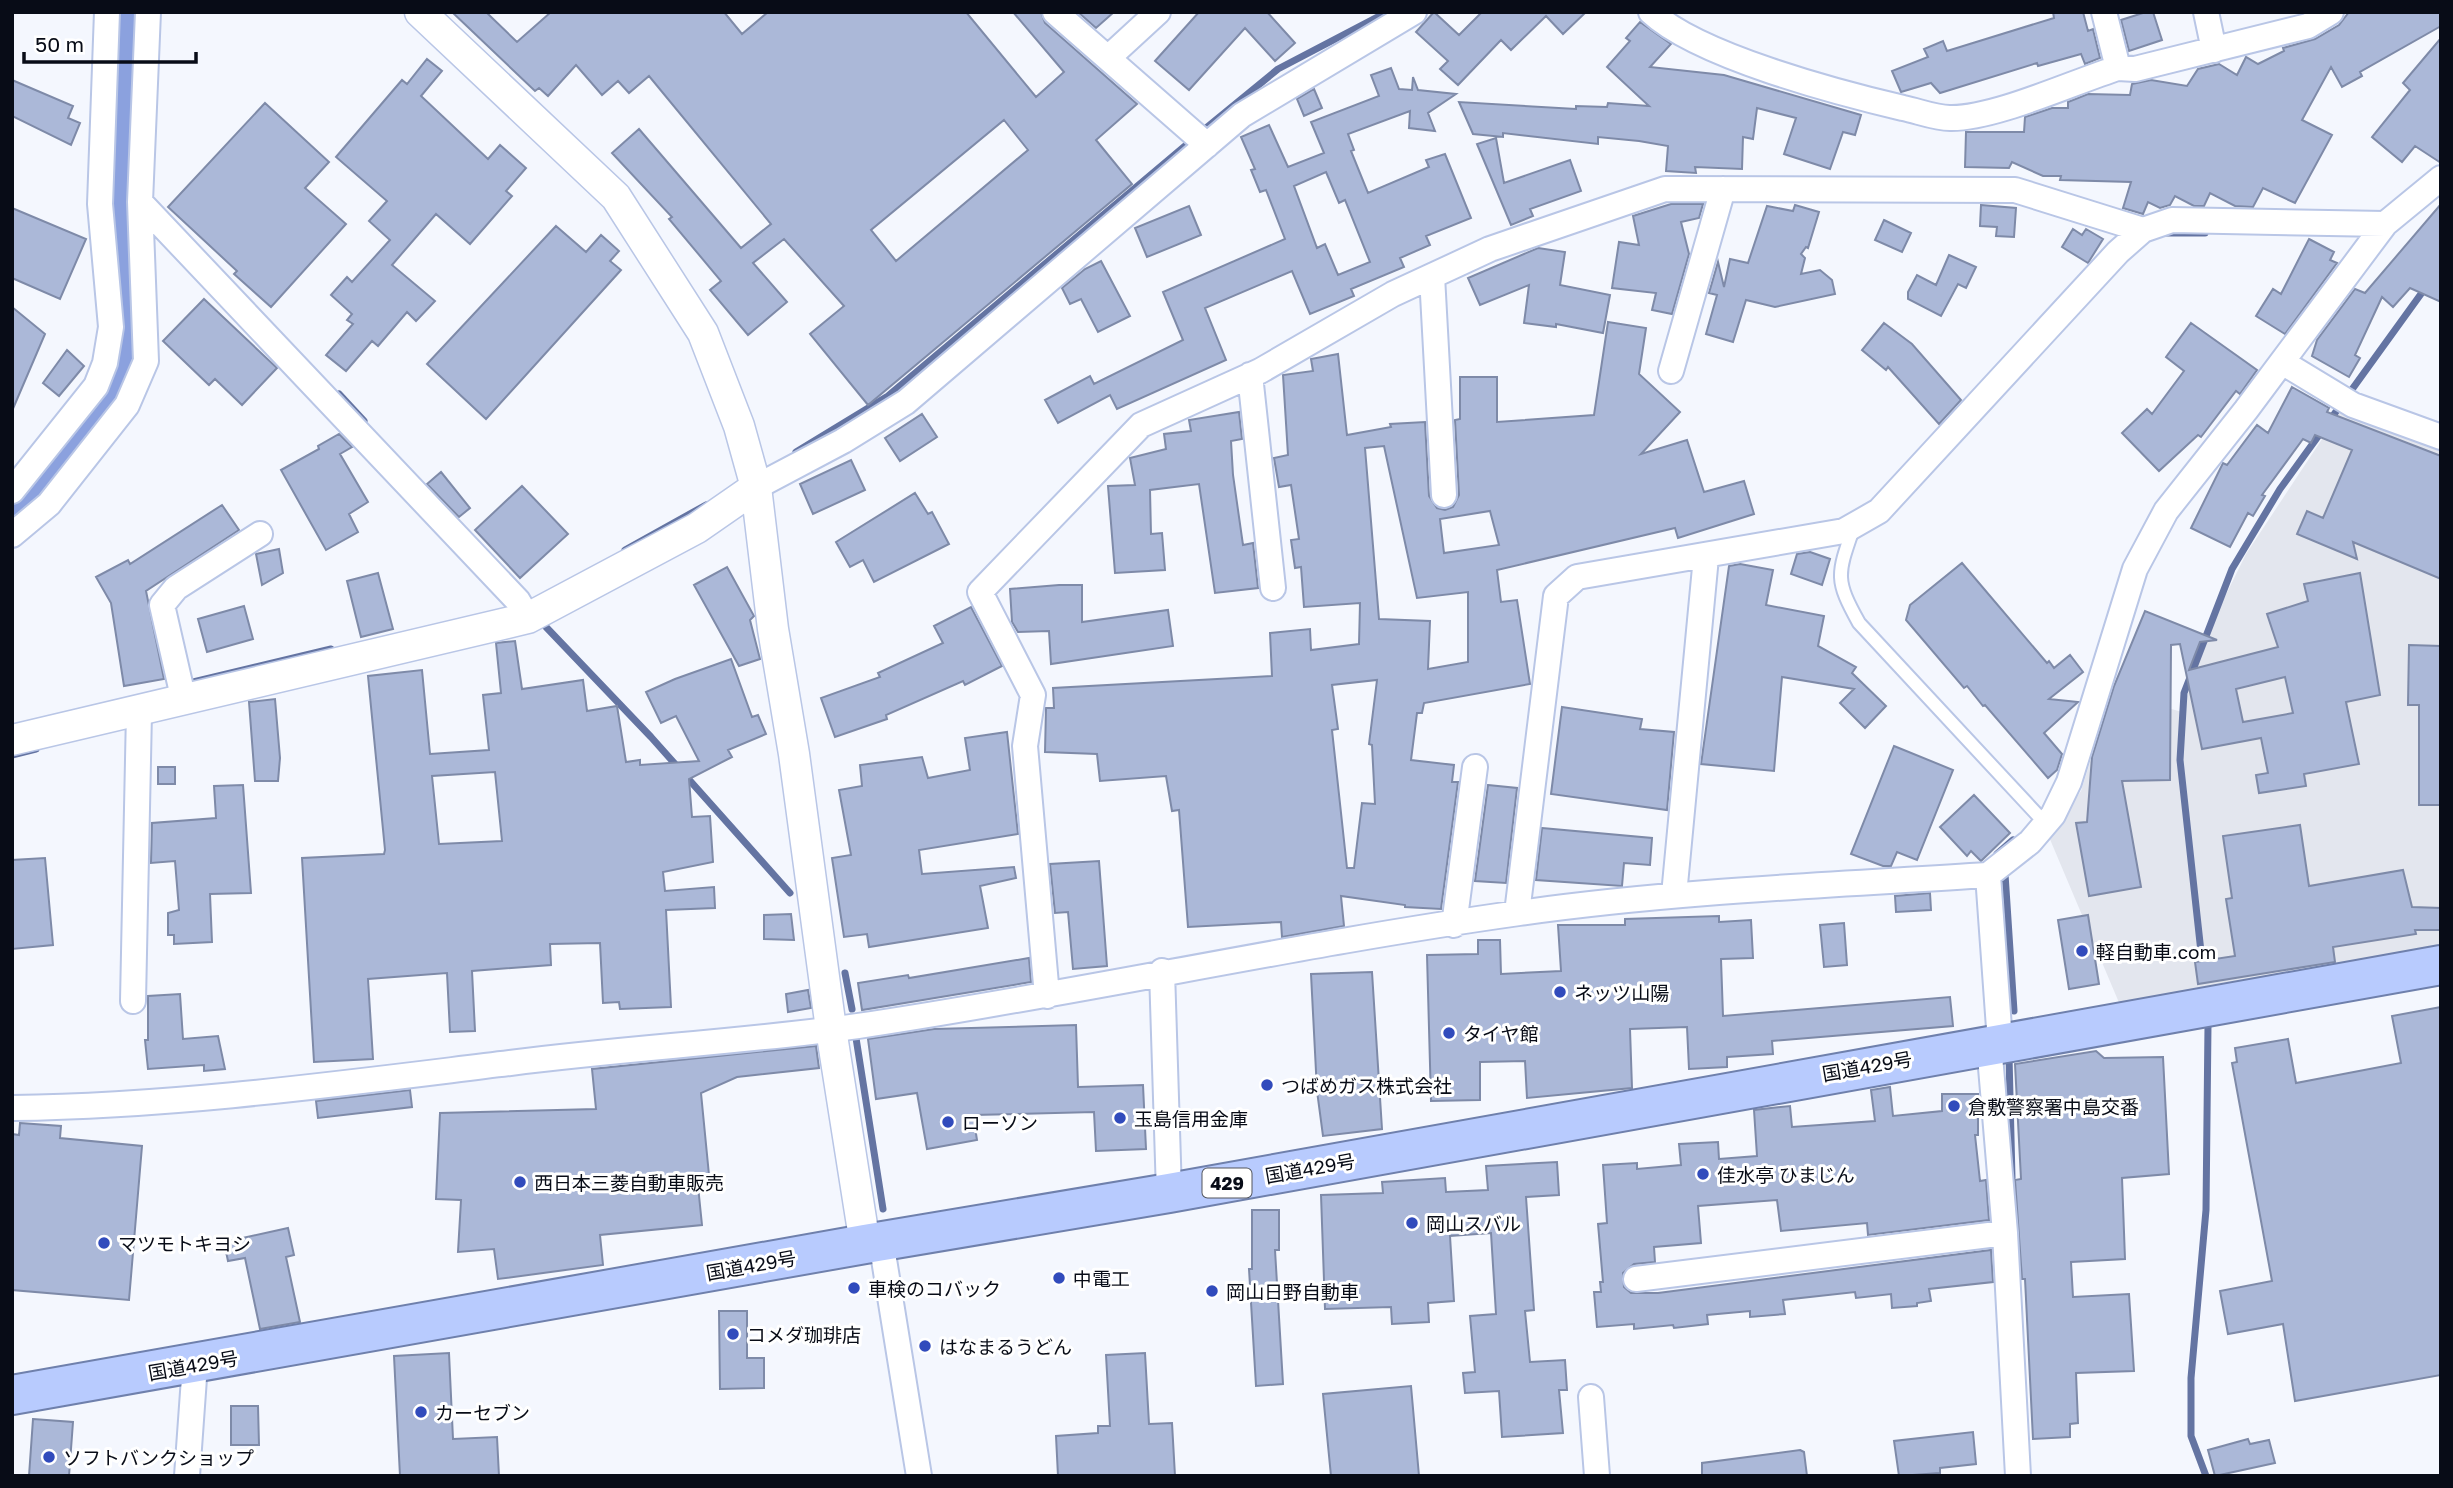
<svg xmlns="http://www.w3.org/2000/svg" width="2453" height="1488" font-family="'Golos Text','Noto Sans JP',sans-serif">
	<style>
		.built { fill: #e3e6ee }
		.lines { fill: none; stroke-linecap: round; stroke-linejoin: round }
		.stream { stroke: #6474a2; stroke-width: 7 }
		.river { stroke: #8ba1de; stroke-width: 42 }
		.building { fill: #abb8d8; stroke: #7e8aa8; stroke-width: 2; fill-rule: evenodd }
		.service-casing { stroke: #b9c6e6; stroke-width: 16 }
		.minor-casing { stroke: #b9c6e6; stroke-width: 28 }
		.tertiary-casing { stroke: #b9c6e6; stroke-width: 33 }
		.trunk-casing { stroke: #6f80ac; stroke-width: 42 }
		.service { stroke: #fff; stroke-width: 12 }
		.minor { stroke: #fff; stroke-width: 24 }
		.tertiary { stroke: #fff; stroke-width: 30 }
		.trunk { stroke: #b8cbfe; stroke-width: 38 }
		.poi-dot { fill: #314bbc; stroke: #fff; stroke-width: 2.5 }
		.labels { text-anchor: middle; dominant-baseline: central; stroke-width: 6; stroke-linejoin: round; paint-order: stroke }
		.shield { fill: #fff; stroke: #52555d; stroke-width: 2 }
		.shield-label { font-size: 18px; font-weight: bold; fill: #080c17 }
		.poi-label { font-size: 19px; fill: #080c17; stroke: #fff; text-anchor: start }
		.street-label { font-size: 19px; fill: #080c17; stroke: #fff }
	</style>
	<rect width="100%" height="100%" fill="#f4f7fe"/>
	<path class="built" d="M2340,412L2441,448V947L2120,1005L2049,837L2081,791L2112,692L2182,712L2208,631L2246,554Z"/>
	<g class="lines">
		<path class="stream" d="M1200,133L1278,69L1387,12
			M120,194L128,196
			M2164,233H2205
			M339,394L364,421
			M796,452L888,396L1191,141
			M625,550L706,505
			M546,627L651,737L790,893
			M189,683L331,649
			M12,755L36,749
			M1997,854L2013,840
			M2005,874L2014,1011
			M2202,961L2180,760L2184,693L2232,569L2280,489L2426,287
			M845,973L852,1009
			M856,1038L883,1209
			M2009,1056L2012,1178
			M2206,1476L2191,1436V1378L2206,1210L2208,1025"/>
		<path class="river" d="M12,511L102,407L124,371L127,326L120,194L126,12"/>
	</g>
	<path class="building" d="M452,12H486L517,42L551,12H724L742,34L768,12H966L1036,97L1064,72L1013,12H1041L1045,23L1137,104L1096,140L1132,184L868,405L810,334L844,306L784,239L753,263L787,302L748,335L710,290L721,281L669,219L672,217L612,153L639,129L741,248L771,224L649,76L629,93L618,81L602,95L576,65L548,96L539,88L535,91ZM1004,120L1028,150L896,261L871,230Z
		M1078,12H1114L1096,28Z
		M1199,12H1267L1295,43L1275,61L1245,28L1189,90L1155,61Z
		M1434,12L1459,35L1482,12H1586L1563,34L1546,16L1511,50L1501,40L1458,85L1440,69L1448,61L1416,32Z
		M2053,12H2083L2088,31L2093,29L2100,58L2085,64L2081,54L2038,66L2037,63L1940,93L1931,83L1901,92L1892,71L1928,57L1924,49L1943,41L1947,51L2054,18Z
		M2146,12H2153L2162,40L2129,51L2121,20Z
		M2349,12H2441V26L2360,72L2362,76L2342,87L2331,67L2302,120L2332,135L2295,203L2263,188L2253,207L2235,206L2210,193L2204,206H2194L2175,196L2170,205L2160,208L2148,202L2143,214L2123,208L2131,182L2060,180L2061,176H2043L2012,162L2009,168L1965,167L1966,132H2024L2025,117L2052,108H2068V102L2088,94L2130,95L2132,84L2151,80L2187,86L2198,69L2219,64L2237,75L2246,57L2258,64L2284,51L2283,48L2315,39L2339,25Z
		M1640,22L1671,44L1650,67L1724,75L1861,115L1855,135L1843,132L1830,169L1784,154L1796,118L1757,108L1753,139L1743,137L1742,169L1695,167L1696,173L1666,171L1668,146L1639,141L1598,137V144L1503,133V137L1473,134L1459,102L1576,109V106L1607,107L1608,103L1649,106L1607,67L1630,41L1626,38Z
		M2441,38V163L2415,146L2402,162L2372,137L2410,90L2403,83Z
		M427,59L442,71L421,96L488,159L500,145L526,168L506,191L512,196L470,244L436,214L392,265L435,301L416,321L407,312L378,346L372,341L346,371L326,355L353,324L347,320L352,314L331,295L347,277L352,282L390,240L369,221L387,201L336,157L402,80L407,84Z
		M1391,68L1399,89L1412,90L1413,77L1418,90L1456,94L1428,113L1435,131L1409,128L1410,111L1348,134L1354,150L1351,151L1368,193L1429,167L1426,160L1445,154L1471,218L1426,236L1430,245L1400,258L1404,267L1351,289L1354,296L1310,314L1292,271L1205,308L1226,360L1117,409L1110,395L1058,423L1045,400L1090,376L1094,384L1183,340L1163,292L1285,239L1266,190L1260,192L1251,170L1255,169L1241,137L1269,125L1288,167L1324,153L1311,122L1379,96L1371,75ZM1326,172L1339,203L1345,200L1370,262L1338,275L1325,244L1317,248L1294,186Z
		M12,80L73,106L68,118L80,123L71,145L12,116Z
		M1314,89L1322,108L1304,116L1297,99Z
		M265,103L329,162L305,188L346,224L271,307L234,274L237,271L168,207Z
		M1496,138L1504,183L1570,160L1581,191L1530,209L1533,216L1511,225L1477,144Z
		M1671,204H1703L1699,218L1681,222L1689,254L1672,314L1652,310L1656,293L1612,288L1619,242L1639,245L1633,216Z
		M2441,204V302L2410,288L2393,307L2382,297L2355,355L2360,358L2349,377L2312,356L2317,340L2355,289L2365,293Z
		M1795,205L1819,212L1808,248L1806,247L1801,254L1805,258L1801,274L1820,270L1832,280L1835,294L1775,307L1746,300L1733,342L1706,334L1717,295L1709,293L1718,262L1724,287L1730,259L1748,263L1767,206L1793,211Z
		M1981,205L2016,208L2014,237L1996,236L1997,227L1980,226Z
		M1189,206L1201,235L1147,257L1135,228Z
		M12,208L86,239L60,299L12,278Z
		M1884,220L1911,233L1902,252L1875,240Z
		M556,226L586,252L601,235L619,251L610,261L621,270L486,419L427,364Z
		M2073,229L2082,235L2086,229L2103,239L2088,263L2062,247Z
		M2309,239L2334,252L2330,260L2337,263L2285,334L2256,316L2273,289L2281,294Z
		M1538,248L1565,252L1560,285L1610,295L1603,333L1556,324V327L1524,323L1529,285L1480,305L1468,278Z
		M1949,255L1976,267L1966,288L1958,284L1941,316L1908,299V292L1917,275L1936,285Z
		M1101,261L1130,316L1098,332L1081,299L1070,304L1062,288L1085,269Z
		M204,299L277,368L242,405L215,379L209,385L163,341Z
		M12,307L45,334L12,411Z
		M1608,322L1646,328L1639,374L1680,412L1641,454L1687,440L1704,492L1744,481L1754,514L1678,538L1675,528L1497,570L1501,602L1517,600L1530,684L1424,703L1422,713H1417L1411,760L1454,765L1452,782H1458L1441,909L1405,907V905L1341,896L1344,926L1282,937L1281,922L1188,927L1179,810L1172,811L1166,776L1100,781L1097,754L1045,752L1046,708H1054L1053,688L1272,676L1270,633L1310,629L1311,650L1359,644L1360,603L1304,607L1301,567L1295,568L1291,540L1299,539L1291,485L1279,487L1274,458L1288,455L1283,375L1313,371L1311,359L1338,354L1347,435L1391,427L1390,424L1425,422L1429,496L1437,508L1445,510L1453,507L1459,495L1455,420L1460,419V377H1497V422L1594,415ZM1384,446L1417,598L1468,592V662L1428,669L1430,621L1379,619L1365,448ZM1490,511L1499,545L1444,553L1440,519ZM1377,680L1369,744L1372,745L1375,804L1362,803L1354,868H1347L1332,730L1338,729L1332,685Z
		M1884,323L1912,344L1961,400L1939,424L1888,367L1886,370L1862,350Z
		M2191,323L2257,370L2240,394L2236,391L2201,437L2198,435L2159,471L2122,433L2147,409L2152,414L2184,371L2166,357Z
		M67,350L84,366L59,396L43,383Z
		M2292,387L2329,408L2327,412L2441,456V579L2353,542L2357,559L2297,534L2307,511L2323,518L2352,450L2315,435L2311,443L2303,439L2262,495L2265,496L2253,516L2248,513L2230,547L2191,528L2223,463L2227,465L2257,425L2268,433Z
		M1239,412L1242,439L1231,441L1233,475L1243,545L1253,543L1258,588L1215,593L1199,484L1150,490L1151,534L1162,533L1165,570L1115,573L1108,486L1135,485L1130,458L1166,449L1164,434L1191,431L1189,420Z
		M922,414L937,437L900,461L885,438Z
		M339,434L352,447L340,454L368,502L349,514L358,532L326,550L281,470L319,449L318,446Z
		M851,460L865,490L813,514L800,484Z
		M441,472L470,508L459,517L427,484Z
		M522,486L568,534L520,578L475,530Z
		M915,493L928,514L932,512L949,544L874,582L863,560L850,567L836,542Z
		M222,505L239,530L146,591L164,679L124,686L111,603L96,577L128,560L130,564Z
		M279,549L283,573L262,585L256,554Z
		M1810,552L1830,559L1822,585L1791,574L1797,554Z
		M1962,563L2047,663L2049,661L2054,668L2070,655L2083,672L2049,699L2078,702L2044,733L2062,754L2057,770L2048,778L1985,705L1983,706L1967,686L1964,688L1906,620L1910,605Z
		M1740,564L1773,570L1766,605L1824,616L1818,646L1856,667L1852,673L1886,706L1865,728L1840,703L1854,689L1782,677L1774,771L1701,764L1729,566Z
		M727,567L754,616L750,620L760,659L739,666L694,585Z
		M378,573L393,629L361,637L347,581Z
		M2360,573L2380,695L2346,702L2359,764L2304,774L2306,786L2259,793L2256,775L2268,773L2261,738L2202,749L2180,644L2171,645L2170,780L2122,781L2141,887L2089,896L2076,823L2087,822L2092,757L2114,686L2145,611L2217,640L2200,642L2189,670L2278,647L2267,614L2308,601L2304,584ZM2285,677L2293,713L2243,722L2236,689Z
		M1059,585H1082V622L1168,610L1173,646L1051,664L1049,631L1018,632L1012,622L1010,589Z
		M244,606L253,639L207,652L198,619Z
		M971,607L1002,666L965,685L963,681L886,715L887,719L835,737L821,698L880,677L878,673L943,643L934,626Z
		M515,641L522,689L583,680L587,711L617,706L626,762L640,760V765L699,761L676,716L661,723L646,692L675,679L731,659L752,717L758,715L766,734L728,750L732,757L689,779L692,817L710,816L713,862L663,872L665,891L714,887L715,908L666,910L671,1007L620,1009L619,1002L603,1003L600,943L550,944L551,965L472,971L475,1031L450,1032L447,973L368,979L373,1059L314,1062L302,858L384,854L385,850L368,676L422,670L430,754L489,750L483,695L501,693L496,643ZM495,772L502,841L439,844L432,776Z
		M2409,645L2441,646V805H2419V705H2408Z
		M275,699L280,758L278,781H255L249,702Z
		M1562,707L1642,719L1640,729L1674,732L1667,810L1551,794Z
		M1007,732L1018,834L919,850L922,874L1014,867L1016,878L980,886L988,928L869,947L867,934L844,937L832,858L851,855L839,790L862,786L860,765L922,757L928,778L970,770L965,738Z
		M1894,746L1953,770L1917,860L1897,852L1891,866H1883L1851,854Z
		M158,767H175V784H158Z
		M243,785L251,893L210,894L212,942L174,944V935H168V913L179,910L175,861L151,863L152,823L216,818L214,786Z
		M1488,785L1517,788L1506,883L1475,881Z
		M1974,795L2010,833L1981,861L1971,851L1967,856L1940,827Z
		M2300,825L2309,886L2403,870L2412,907L2441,908V930H2415L2416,934L2333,947L2335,962L2198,984L2195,962L2235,956L2226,899L2232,898L2223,836Z
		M1542,828L1652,838L1650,865L1624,863L1622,886L1536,880Z
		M45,858L53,945L12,949V860Z
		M1099,861L1107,966L1073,969L1068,912L1055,913L1050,864Z
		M1930,893L1931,910L1896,912L1895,896Z
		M791,914L794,940L764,939V915Z
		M2088,915L2099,984L2069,989L2058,920Z
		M1719,916V922L1751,920L1753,958L1721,959L1723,1016L1950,997L1953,1026L1772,1041L1773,1054L1727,1057V1067L1689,1069L1687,1027L1630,1029L1632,1088L1527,1098L1525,1061L1480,1062V1100L1431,1101L1427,955L1478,954V940H1500L1501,974L1561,971L1558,925H1625V919Z
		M1844,923L1847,965L1824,967L1820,925Z
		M1029,958L1031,982L862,1010L858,983L908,975L909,978Z
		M1372,972L1382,1129L1323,1136L1317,1091L1311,974Z
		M808,990L811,1008L788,1012L786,994Z
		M180,994L183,1039L218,1036L225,1069L204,1071V1065L148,1069L145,1040H148V996Z
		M2441,1007V1375L2295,1401L2283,1324L2228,1334L2220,1291L2272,1281L2232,1063L2237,1062L2235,1048L2288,1039L2296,1083L2401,1063L2392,1016Z
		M1076,1025L1078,1087L1143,1085L1146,1149L1096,1151L1094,1112L973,1115L977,1140L927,1149L917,1093L876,1099L868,1039L934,1029Z
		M816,1046L819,1068L737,1077L701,1093L709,1175L697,1176L702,1225L600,1235L603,1265L498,1279L494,1249L458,1252L461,1200L436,1199L440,1113L596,1109L592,1069Z
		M2096,1051L2104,1058L2163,1057L2169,1174L2122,1178L2125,1259L2071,1262L2073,1297L2129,1294L2134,1371L2076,1373L2078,1423L2070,1424V1437L2033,1439L2025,1279H2022L2015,1180L2021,1179L2015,1064Z
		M1890,1087L1893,1116L1942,1111V1094H1978V1135H1975L1980,1181L1986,1180L1989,1220L1868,1235L1867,1223L1781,1231L1777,1200L1698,1206L1701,1243L1654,1247L1655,1262L1634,1264L1623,1273L1624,1287L1631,1293H1658L1991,1250L1993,1282L1929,1289L1931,1301L1917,1303V1306L1892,1308L1891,1294L1856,1298L1855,1292L1783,1300L1785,1314L1750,1317V1311L1707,1315L1708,1324L1674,1328L1673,1325L1634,1329V1324L1597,1327L1594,1292H1601L1600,1282H1603L1598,1224L1607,1223L1603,1165L1637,1163V1169L1681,1165L1679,1144L1718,1142L1719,1159L1757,1156L1754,1110L1790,1106L1792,1127L1875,1121L1871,1090Z
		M410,1090L412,1107L318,1118L316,1101Z
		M20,1123L61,1126L60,1138L142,1146L129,1300L12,1290V1134L19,1135Z
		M1557,1162L1559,1195L1526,1197L1534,1310L1525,1311L1530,1362L1565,1360L1567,1390H1559L1563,1433L1502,1437L1499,1391L1465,1393L1463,1373L1475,1372L1470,1316L1496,1314L1491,1233L1450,1236L1454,1301L1428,1303L1429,1322L1392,1324L1391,1307L1325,1309L1321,1195L1383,1193L1382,1182L1445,1178L1446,1192L1488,1190L1486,1166Z
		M1252,1210H1279V1250H1275L1283,1384L1256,1386L1249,1269H1252Z
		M288,1228L294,1255L286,1257L300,1322L260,1329L245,1258L228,1261L224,1242Z
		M719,1311H747V1358H764V1388L720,1389Z
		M449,1353L453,1439L497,1437L499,1476H400L394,1356Z
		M1145,1353L1149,1424L1172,1423L1175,1476H1058L1056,1436L1098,1433V1426H1110L1106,1355Z
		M1411,1386L1419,1476H1331L1323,1394Z
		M231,1406H258L259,1445H231Z
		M33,1419L73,1422L69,1476H29Z
		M1973,1432L1976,1464L1940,1468V1473L1899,1476L1894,1441Z
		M2248,1439L2250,1444L2269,1440L2275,1463L2215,1476L2208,1450Z
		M1800,1450L1804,1452L1807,1476H1702V1463Z"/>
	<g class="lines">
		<g class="service-casing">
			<path id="service" d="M1853,529C1837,575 1835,580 1859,623L2046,824"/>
		</g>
		<g class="minor-casing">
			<path id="minor" d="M1055,12L1207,145
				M1651,12C1698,56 1839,93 1903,108C1918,111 1935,118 1950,118C1994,119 2073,82 2118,68L2135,69L2308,26L2331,12
				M2104,12L2118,68
				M2206,12L2214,50
				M1108,58L1158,12
				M140,202L518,601L528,618
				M1432,276L1444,495
				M2282,362L2353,405L2441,437
				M1671,371L1723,189
				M1250,375L1273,588
				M756,487L843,441L906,402L1242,115L1414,12
				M12,491L96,386L105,363L111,327L100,204L107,12
				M12,535L49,504L127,405L146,361L140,202L148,12
				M184,701L162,605L176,588L260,534
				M1674,895L1706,557
				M1517,913L1556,596L1577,577L1844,531L1879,511L2118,252L2143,230L2172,220L2385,224
				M1454,925L1475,767
				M1162,971L1169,1193
				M1047,996L1025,746L1033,695L980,592L1141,425L1260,371L1393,294L1490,249L1665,189L2015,190L2143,230
				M133,1001L139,712
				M2000,1042L1988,875L2030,842L2053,815L2069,782L2135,569L2166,511L2246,410L2385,224L2441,178
				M1989,1044L2005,1233L2018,1476
				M12,1108C179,1106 345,1083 510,1063C626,1048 743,1042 858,1026C1080,993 1298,944 1519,913C1675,891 1832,885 1988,875
				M881,1241L919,1476
				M1636,1279L2005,1233
				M1591,1397L1597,1476
				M187,1476L195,1364"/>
		</g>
		<g class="tertiary-casing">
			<path id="tertiary" d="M420,12L616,197L703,333L739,426L756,487L773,629L794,754L831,1029L865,1244
				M12,740L528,618L697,528L756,487"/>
		</g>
		<g class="trunk-casing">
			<path id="trunk" d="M12,1395L865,1244L1169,1193L2441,965"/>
		</g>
		<use href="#service" class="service"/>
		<use href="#minor" class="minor"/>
		<use href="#tertiary" class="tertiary"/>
		<use href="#trunk" class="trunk"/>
	</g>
	<g class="poi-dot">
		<circle cx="2082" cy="951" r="7"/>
		<circle cx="1560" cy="992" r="7"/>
		<circle cx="1449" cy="1033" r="7"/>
		<circle cx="1267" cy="1085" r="7"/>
		<circle cx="1954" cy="1106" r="7"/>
		<circle cx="1120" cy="1118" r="7"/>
		<circle cx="948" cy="1122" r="7"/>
		<circle cx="1703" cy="1174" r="7"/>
		<circle cx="520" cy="1182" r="7"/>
		<circle cx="1412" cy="1223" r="7"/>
		<circle cx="104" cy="1243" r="7"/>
		<circle cx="1059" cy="1278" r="7"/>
		<circle cx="854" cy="1288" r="7"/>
		<circle cx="1212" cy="1291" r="7"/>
		<circle cx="733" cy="1334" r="7"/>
		<circle cx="925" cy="1346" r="7"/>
		<circle cx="421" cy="1412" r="7"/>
		<circle cx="49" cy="1457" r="7"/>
	</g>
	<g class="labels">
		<rect class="shield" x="1202.5" y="1168.5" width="49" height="29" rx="5"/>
		<g class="shield-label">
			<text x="1227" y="1183">429</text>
		</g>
		<g class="poi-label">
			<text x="2096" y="951">軽自動車.com</text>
			<text x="1574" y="992">ネッツ山陽</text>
			<text x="1463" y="1033">タイヤ館</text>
			<text x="1281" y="1085">つばめガス株式会社</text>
			<text x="1968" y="1106">倉敷警察署中島交番</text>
			<text x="1134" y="1118">玉島信用金庫</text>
			<text x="962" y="1122">ローソン</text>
			<text x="1717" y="1174">佳水亭 ひまじん</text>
			<text x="534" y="1182">西日本三菱自動車販売</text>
			<text x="1426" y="1223">岡山スバル</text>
			<text x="118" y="1243">マツモトキヨシ</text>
			<text x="1073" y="1278">中電工</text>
			<text x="868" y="1288">車検のコバック</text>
			<text x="1226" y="1291">岡山日野自動車</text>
			<text x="747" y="1334">コメダ珈琲店</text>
			<text x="939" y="1346">はなまるうどん</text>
			<text x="435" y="1412">カーセブン</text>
			<text x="63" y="1457">ソフトバンクショップ</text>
		</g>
		<g class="street-label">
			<text transform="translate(1867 1066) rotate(-10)">国道429号</text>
			<text transform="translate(1310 1168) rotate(-10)">国道429号</text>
			<text transform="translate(751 1265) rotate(-10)">国道429号</text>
			<text transform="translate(193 1365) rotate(-10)">国道429号</text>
		</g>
	</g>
	<rect width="2453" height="1488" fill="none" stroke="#080c17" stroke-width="28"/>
	<path d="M24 52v10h172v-10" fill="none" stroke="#080c17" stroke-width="3.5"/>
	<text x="35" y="52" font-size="21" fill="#080c17" stroke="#ffffff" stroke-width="5" paint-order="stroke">50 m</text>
</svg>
